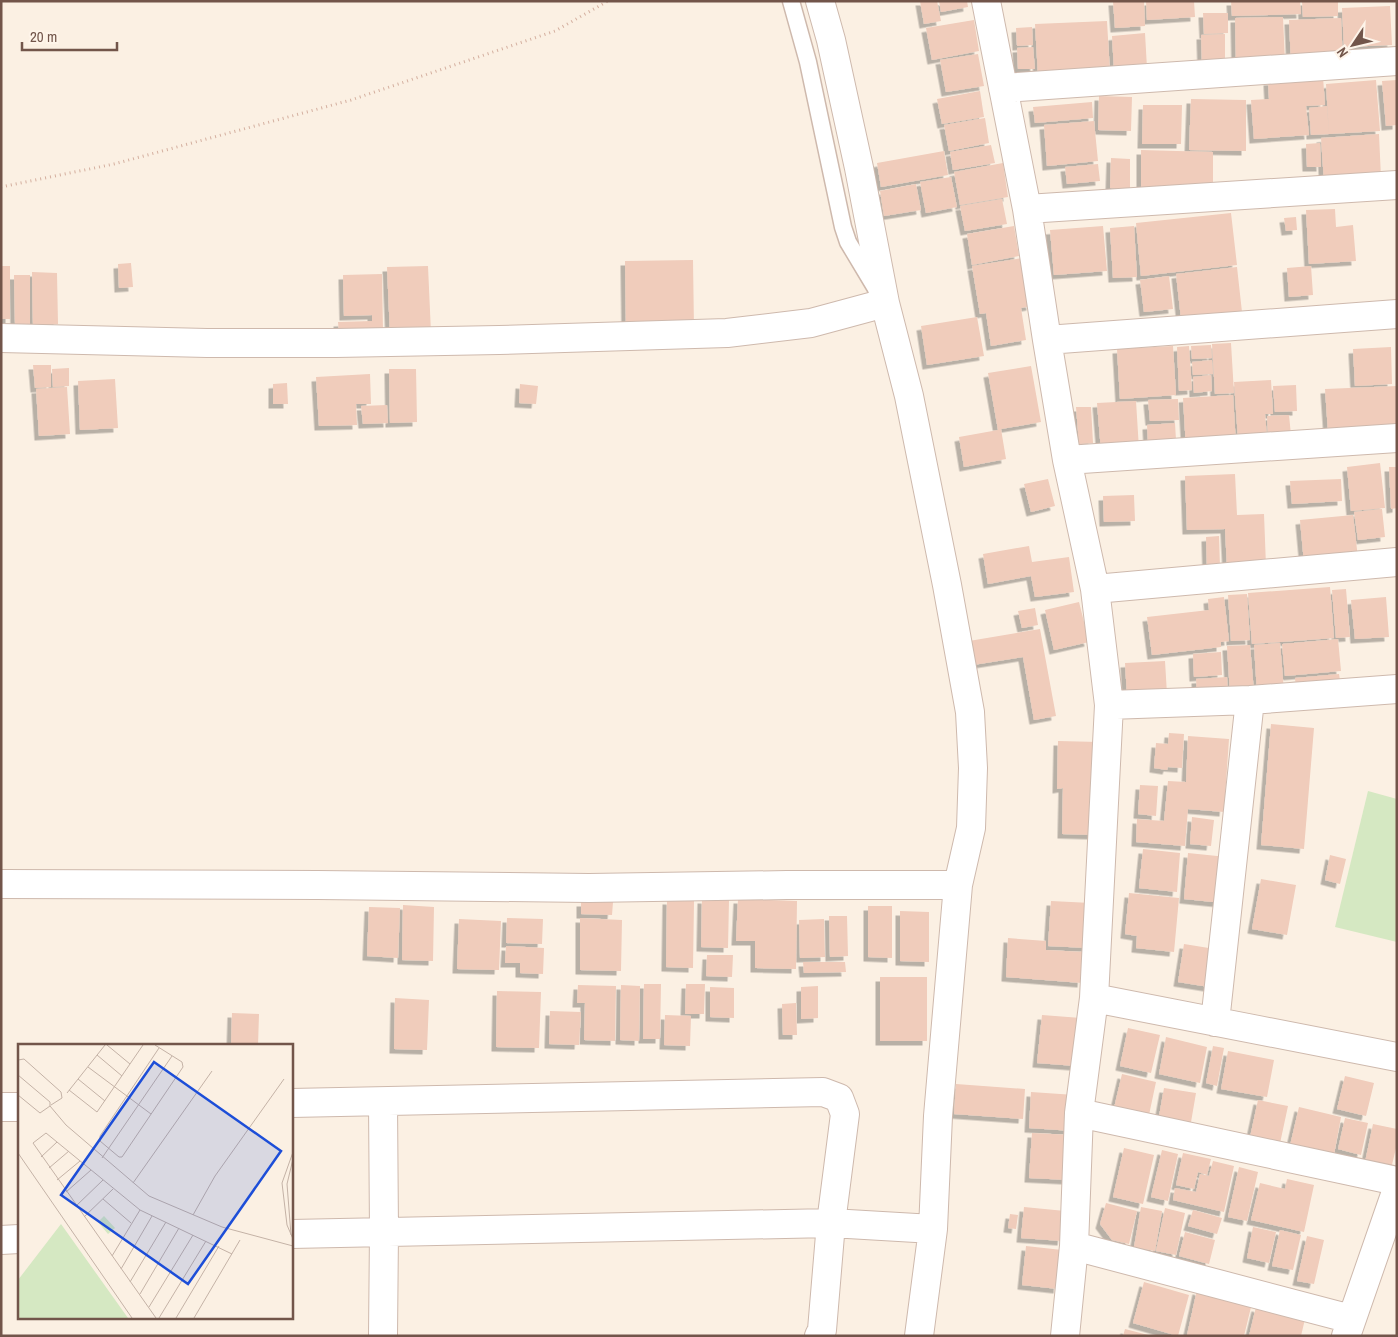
<svg xmlns="http://www.w3.org/2000/svg" width="1398" height="1337" font-family="'Archivo Narrow',sans-serif">
	<style>
		.green { fill: #d5e8c2 }
		.building { fill: #f0ccbb; filter: url(#shadow) }
		.lines { fill: none; stroke-linecap: round; stroke-linejoin: round }
		.lane-casing { stroke: #ceb9ad; stroke-width: 19 }
		.street-casing { stroke: #ceb9ad; stroke-width: 30 }
		.path { stroke: #d4af9f; stroke-width: 3; stroke-dasharray: 1 4; stroke-linecap: butt }
		.lane { stroke: #fff; stroke-width: 16 }
		.street { stroke: #fff; stroke-width: 28 }
		.inset-road { fill: none; stroke: #c4b2a6; stroke-width: 1 }
		.view { fill: #1d4ed8; fill-opacity: 0.15; stroke: #1d4ed8; stroke-width: 2.5 }
		.inset-edge { fill: none; stroke: #72554a; stroke-width: 2.5 }
	</style>
	<defs>
		<filter id="shadow"><feDropShadow dx="-4.5" dy="4.5" stdDeviation="0" flood-color="#0004"/></filter>
	</defs>
	<rect width="100%" height="100%" fill="#fbf0e3"/>
	<path class="green" d="M1368,791L1397,799V942L1335,927Z"/>
	<path class="building" d="M920,1H937L941,21L924,24Z
		M939,1H967L968,7L941,12Z
		M1113,1H1144L1145,26L1115,28Z
		M1146,1H1194L1195,17L1147,20Z
		M1231,1H1300L1301,14L1232,16Z
		M1302,1H1338V16L1303,17Z
		M1390,6L1392,45L1344,47L1342,8Z
		M1203,13H1228V33L1204,34Z
		M1283,17L1285,62L1236,63L1235,18Z
		M1341,18L1343,62L1291,64L1289,20Z
		M974,20L979,51L932,60L926,28Z
		M1107,21L1110,73L1038,76L1035,24Z
		M1032,27L1033,45L1017,46L1016,28Z
		M1145,33L1147,68L1114,70L1112,36Z
		M1225,34V65H1202L1201,35Z
		M1033,47L1035,69H1018L1017,48Z
		M978,54L984,86L946,92L940,60Z
		M1323,77L1325,105L1306,106L1309,135L1254,139L1251,100L1269,99L1268,81Z
		M1376,80L1380,131L1329,134L1326,84Z
		M1397,80V125L1386,126L1382,81Z
		M980,91L984,117L942,124L937,99Z
		M1099,96L1132,97L1131,131L1098,130Z
		M1191,99L1246,100V151L1189,150Z
		M1092,102L1093,118L1035,123L1033,107Z
		M1143,105H1182L1181,144H1142Z
		M1327,106L1329,134L1311,135L1309,108Z
		M985,118L989,143L949,151L944,125Z
		M1094,121L1098,161L1047,166L1044,125Z
		M1379,134L1381,178L1324,182L1321,138Z
		M1320,143L1321,167H1307L1306,144Z
		M991,145L995,163L953,170L950,152Z
		M1141,150L1213,152V188L1141,187Z
		M944,151L948,175L881,187L877,163Z
		M1111,158L1130,159V189L1110,188Z
		M1003,163L1008,197L960,205L954,172Z
		M1098,164L1100,181L1067,184L1065,167Z
		M951,177L957,207L926,213L920,182Z
		M916,184L921,210L884,216L880,191Z
		M1002,199L1007,224L965,231L960,206Z
		M1335,209L1336,227L1353,225L1356,261L1309,264L1306,210Z
		M1231,213L1237,265L1141,276L1136,223Z
		M1296,217L1297,230L1286,231L1284,218Z
		M1014,226L1019,256L972,265L967,234Z
		M1103,226L1107,271L1054,275L1050,230Z
		M1134,226L1137,277L1113,278L1110,228Z
		M1023,258L1031,306L1021,308L1026,340L991,346L986,313L980,314L972,266Z
		M693,260L694,329H626L625,261Z
		M131,263L133,287L119,288L118,264Z
		M1,266H10V319H1Z
		M428,266L431,333L390,335L387,267Z
		M1311,266L1313,295L1289,297L1287,268Z
		M1237,267L1242,312L1181,319L1176,274Z
		M32,272L57,273L58,324L33,325Z
		M382,274L383,332L339,333L338,322L372,321V315L344,316L343,275Z
		M14,275H30V324H15Z
		M1169,276L1173,309L1144,312L1140,280Z
		M977,317L984,356L927,365L921,326Z
		M1231,343L1234,393L1215,394L1212,344Z
		M1211,345L1212,358L1192,359L1191,346Z
		M1173,346L1176,395L1120,399L1117,349Z
		M1189,346L1192,390L1179,391L1177,347Z
		M1391,347L1392,384L1355,386L1353,349Z
		M1212,360L1213,374L1193,375L1192,362Z
		M33,365H51V387L35,388Z
		M1031,366L1041,422L1001,429L1006,459L964,467L959,437L998,430L988,373Z
		M69,368V386L53,387L52,369Z
		M389,369H416L417,422L390,423Z
		M370,374L371,404H356L357,425L319,426L316,377Z
		M1211,375L1212,391L1194,393L1193,377Z
		M115,379L118,428L80,430L78,381Z
		M1271,380L1273,414H1265L1267,437L1238,439L1234,382Z
		M287,383L288,404H273V384Z
		M520,384L538,386L536,404L519,403Z
		M1296,385L1297,411L1275,412L1273,386Z
		M1397,386V429L1328,432L1325,389Z
		M67,387L70,434L39,436L36,389Z
		M1233,395L1236,445L1186,448L1183,398Z
		M1178,399L1179,420L1150,421L1148,400Z
		M1136,401L1139,449L1101,451L1097,403Z
		M387,405L388,423L363,424L361,406Z
		M1076,407H1091L1093,443L1079,444Z
		M1289,415L1291,435L1268,436L1267,416Z
		M1175,423L1176,440L1148,442L1147,425Z
		M1380,463L1385,508L1351,511L1347,467Z
		M1389,467H1397V508L1391,509Z
		M1235,474L1237,515L1264,514L1266,566L1227,567L1225,529L1187,530L1185,476Z
		M1048,479L1055,506L1031,512L1024,484Z
		M1341,479L1342,501L1292,504L1290,481Z
		M1134,495L1135,521L1104,522L1103,496Z
		M1382,509L1385,537L1358,540L1354,512Z
		M1353,515L1358,558L1304,563L1300,520Z
		M1219,536L1220,567L1207,568L1206,537Z
		M1029,546L1032,562L1069,557L1074,592L1035,597L1031,576L988,584L983,554Z
		M1330,587L1334,638L1252,644L1248,593Z
		M1346,589L1350,637L1336,638L1332,590Z
		M1247,594L1250,640L1231,641L1228,595Z
		M1224,597L1229,641L1221,642V647L1152,655L1147,617L1209,610L1208,599Z
		M1386,597L1389,637L1355,639L1351,600Z
		M1079,602L1089,642L1054,650L1045,610Z
		M1035,608L1038,625L1022,628L1018,611Z
		M1040,629L1056,716L1034,720L1023,657L973,665L969,641Z
		M1338,639L1341,671L1285,676L1282,644Z
		M1280,643L1284,691L1257,693L1254,645Z
		M1250,645L1254,692L1230,694L1227,646Z
		M1221,652L1222,675L1194,677L1193,654Z
		M1165,661L1167,694L1127,696L1125,663Z
		M1339,674L1341,687L1296,690L1295,678Z
		M1227,677L1228,694L1197,695L1196,679Z
		M1271,724L1314,728L1304,849L1261,845Z
		M1169,733L1184,734L1182,768L1168,767L1167,770L1154,768L1156,743L1168,744Z
		M1188,736L1229,739L1224,812L1188,809L1185,846L1136,842L1137,819L1164,821L1168,781L1186,782Z
		M1058,741L1099,742L1096,835L1062,834L1063,788L1057,789Z
		M1140,785L1158,786L1156,816L1138,814Z
		M1192,817L1214,820L1211,846L1190,844Z
		M1143,849L1180,853L1177,892L1139,888Z
		M1188,853L1227,857L1223,903L1184,899Z
		M1330,855L1346,859L1340,884L1325,880Z
		M1261,879L1296,885L1287,935L1252,929Z
		M1129,893L1179,898L1174,952L1136,948L1137,936L1125,934Z
		M702,899L729,900L728,948L701,947Z
		M738,899L797,901L796,969L755,968V941H736Z
		M667,900L694,901L693,968L666,967Z
		M1051,901L1091,903L1088,948L1048,946Z
		M581,902H613L612,915L581,914Z
		M403,905L434,907L433,961L402,960Z
		M868,906H892V958L868,957Z
		M369,907L400,908L398,958L367,956Z
		M900,911L929,912V962L900,961Z
		M829,916H847L848,956L830,957Z
		M507,918L543,919L542,944L506,943Z
		M580,918L622,920L621,971L580,970Z
		M459,919L501,921L499,970L457,969Z
		M824,919L825,957L800,958L799,920Z
		M1008,938L1046,941V950L1084,952L1082,983L1006,977Z
		M1184,944L1215,949L1209,987L1178,982Z
		M506,946L544,948L543,974L520,973V963H505Z
		M707,955H733L732,977L706,976Z
		M803,962H845L846,972L804,973Z
		M880,977H927V1041H880Z
		M644,984H661L660,1039H643Z
		M686,984H705L704,1014H685Z
		M578,985L616,986L615,1041L584,1040L585,1003H577Z
		M621,985L640,986L639,1041L620,1040Z
		M818,986V1018L801,1019V987Z
		M710,987L734,988V1018L710,1017Z
		M497,991L541,992L539,1048L496,1047Z
		M395,998L429,1000L427,1050L394,1049Z
		M796,1003L797,1035H783L782,1004Z
		M550,1011L581,1012L579,1045L549,1044Z
		M232,1013L259,1014L258,1046H231Z
		M665,1015L691,1016L690,1046L664,1045Z
		M1042,1015L1081,1018L1076,1066L1037,1063Z
		M1128,1028L1160,1035L1151,1073L1120,1066Z
		M1166,1037L1207,1047L1200,1083L1159,1074Z
		M1213,1046L1224,1048L1217,1086L1206,1083Z
		M1228,1051L1274,1060L1267,1097L1221,1089Z
		M1122,1074L1156,1082L1149,1115L1114,1108Z
		M1345,1076L1374,1083L1366,1116L1337,1109Z
		M956,1084L1025,1089L1023,1119L954,1114Z
		M1164,1088L1196,1093L1190,1128L1158,1122Z
		M1031,1092L1075,1095L1073,1131L1029,1128Z
		M1258,1100L1288,1106L1279,1148L1249,1142Z
		M1299,1107L1341,1117L1333,1160L1289,1150Z
		M1345,1118L1368,1123L1361,1155L1338,1149Z
		M1373,1124L1397,1129V1144L1390,1173L1364,1167Z
		M1032,1133L1071,1135L1069,1180L1029,1178Z
		M1124,1148L1154,1155L1143,1204L1113,1197Z
		M1162,1150L1178,1154L1168,1201L1151,1197Z
		M1183,1153L1211,1159L1207,1175L1198,1172L1194,1189L1176,1185Z
		M1213,1161L1234,1166L1224,1212L1173,1200L1175,1188L1196,1192L1200,1174L1209,1176Z
		M1239,1167L1258,1172L1247,1221L1228,1217Z
		M1287,1179L1314,1185L1304,1232L1251,1220L1260,1183L1285,1189Z
		M1106,1203L1137,1211L1129,1244L1112,1240L1100,1224Z
		M1024,1207L1065,1211L1062,1241L1021,1238Z
		M1141,1207L1162,1211L1155,1251L1134,1247Z
		M1165,1208L1185,1213L1176,1255L1156,1251Z
		M1193,1210L1222,1218L1217,1234L1188,1226Z
		M1010,1214L1018,1215L1016,1229L1008,1228Z
		M1253,1227L1276,1232L1269,1263L1247,1258Z
		M1280,1230L1301,1235L1293,1270L1272,1266Z
		M1185,1232L1215,1240L1209,1264L1179,1256Z
		M1307,1236L1324,1240L1314,1284L1297,1281Z
		M1026,1246L1062,1250L1058,1289L1022,1285Z
		M1144,1282L1189,1295L1178,1336L1133,1323Z
		M1197,1290L1252,1303L1244,1336H1191L1187,1335Z
		M1256,1307L1305,1319L1301,1336H1249Z
		M1125,1329L1148,1335V1336H1123Z"/>
	<g class="lines">
		<g class="lane-casing">
			<path id="lane" d="M791,1L808,62L843,227L848,242L875,287"/>
		</g>
		<g class="street-casing">
			<path id="street" d="M820,1L831,40L859,168L885,303L909,396L947,585L970,712L973,768L971,828L958,885L938,1116L933,1229L919,1336
				M986,1L1027,209L1047,340L1067,460L1095,589L1109,705L1094,998L1079,1113L1074,1246L1065,1336
				M1003,88L1397,61
				M1027,209L1397,185
				M1,338L207,343H336L499,340L727,333L811,323L885,303
				M1047,340L1397,314
				M1067,460L1397,438
				M1095,589L1397,562
				M1109,705L1250,700L1397,689
				M1,884L318,885L589,888L787,885H958
				M1094,998L1397,1057
				M1215,1022L1250,700
				M383,1102L384,1232L383,1336
				M291,1103L823,1092L839,1098L845,1114L831,1223L822,1330L819,1336
				M1,1107H19
				M1079,1113L1397,1181
				M291,1234L831,1223L933,1229
				M1,1240L19,1239
				M1074,1246L1351,1319
				M1346,1336L1397,1189"/>
		</g>
		<path class="path" d="M1,187L114,164L351,100L555,31L608,1"/>
		<use href="#lane" class="lane"/>
		<use href="#street" class="street"/>
	</g>
	<g transform="translate(18 1044)">
		<rect width="275" height="275" fill="#fbf0e3"/>
		<path d="M86,172L97,184L90,190L80,178ZM43,180L110,274H0V236Z" fill="#d5e8c2"/>
		<path class="inset-road" d="M89,1L112,20M137,1L164,18L165,23L104,113H101L82,97V92L141,4M79,11L104,32M0,16L6,15L43,48L44,54L33,61M70,23L133,70M0,31L32,58V62L48,81L131,152L204,183L275,202M60,35L87,57M51,46L79,68L125,1M49,49L87,1M0,51L22,69L32,62M275,108L264,139L269,181L275,195M0,109L114,274M23,113L39,98M84,114L154,12M31,124L51,107M39,136L62,117M115,139L194,27M48,148L73,126M85,155L113,179M58,162L85,136M175,171L197,132L266,35M66,173L95,145M273,191L269,140L275,115M94,212L122,166M103,225L134,172M112,238L148,178M122,250L161,184M131,263L175,191M138,274L15,99L28,89L122,166L214,210M141,274L188,197M158,274L201,202M176,274L222,196"/>
		<path class="view" d="M136,18L263,107L170,240L43,151Z"/>
		<rect width="275" height="275" class="inset-edge"/>
	</g>
	<rect width="1398" height="1337" fill="none" stroke="#72554a" stroke-width="5"/>
	<g transform="translate(1353 45) rotate(235)" stroke="#fef4e9" stroke-width="4" paint-order="stroke">
	<path d="M0-4L9 19L0 12L-9 19Z" fill="#72554a"/>
	<text y="-8" font-size="14" font-weight="bold" text-anchor="middle" fill="#72554a">N</text>
	</g>
	<path d="M22 42v8h95v-8" fill="none" stroke="#72554a" stroke-width="2.5"/>
	<text x="30" y="42" font-size="15" fill="#72554a" stroke="#fef4e9" stroke-width="4" paint-order="stroke">20 m</text>
</svg>
